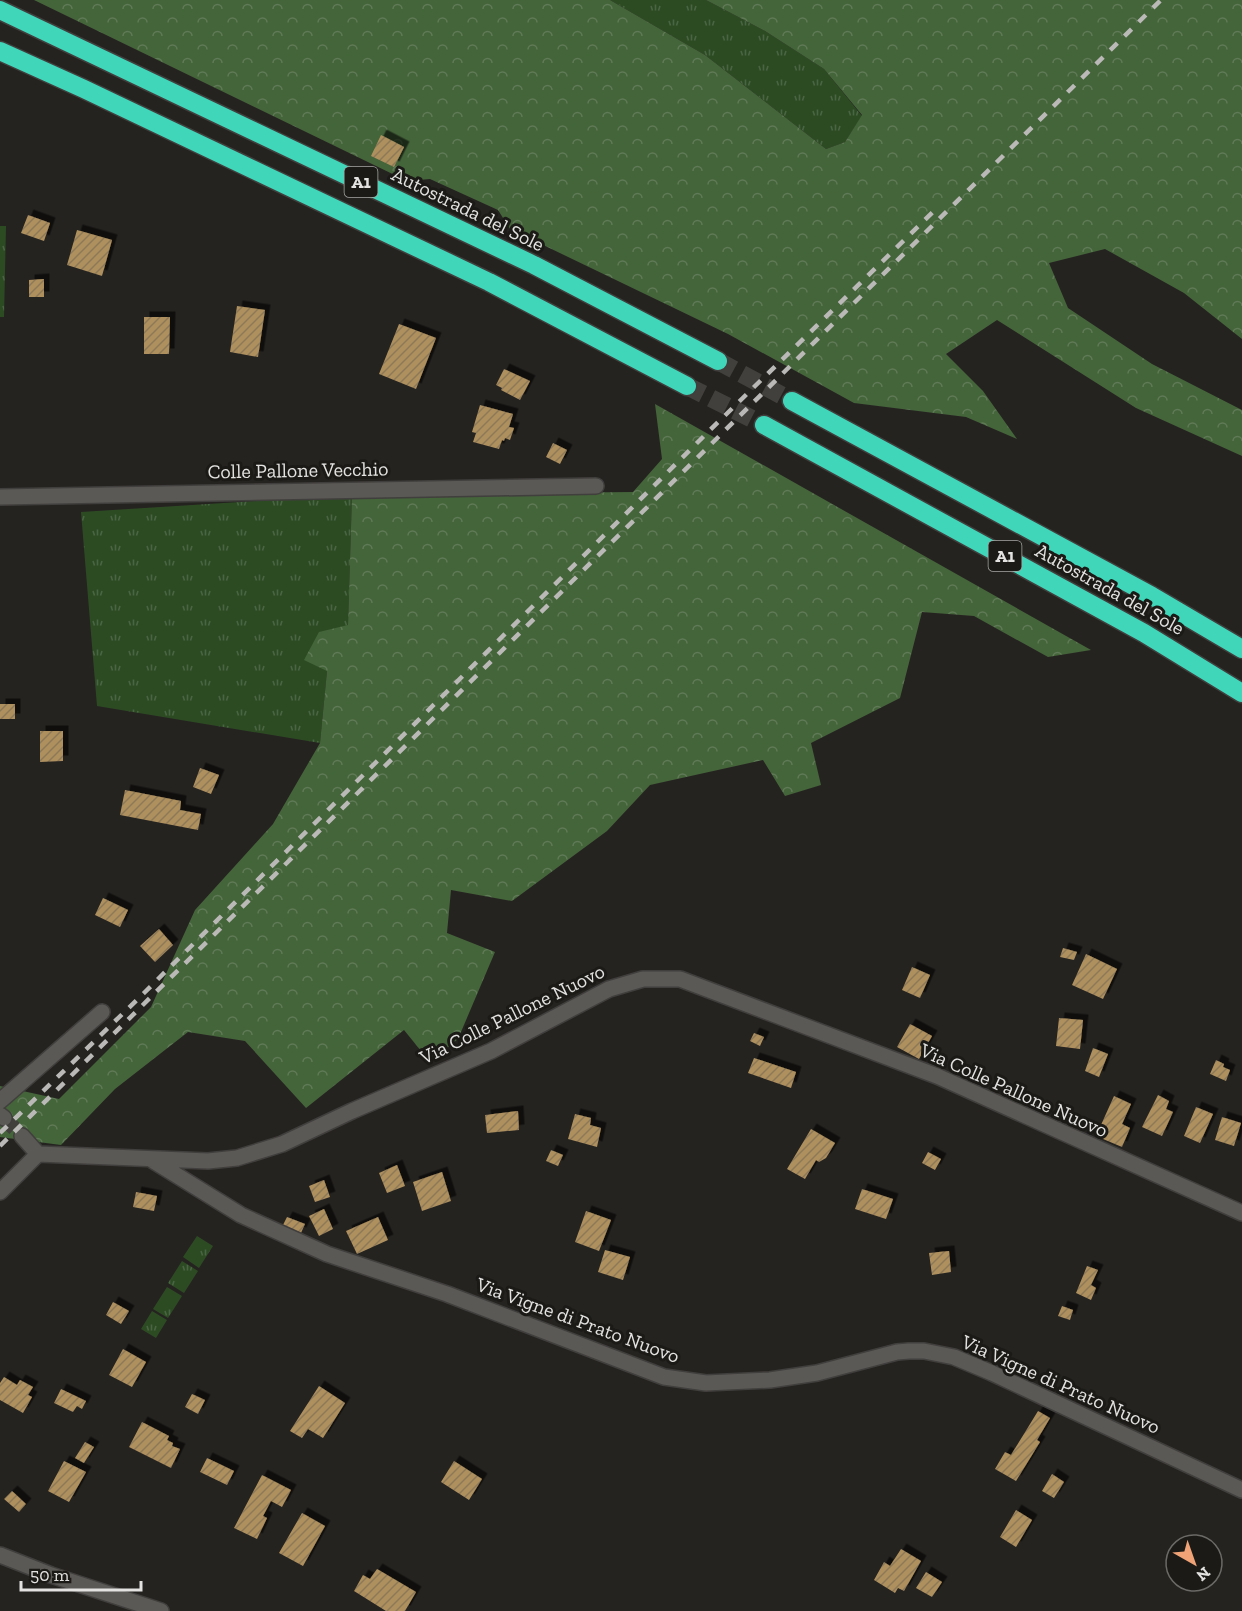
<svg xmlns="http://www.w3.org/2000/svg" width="1242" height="1611" font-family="'Zilla Slab',serif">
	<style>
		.grass { fill: url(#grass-tufts) }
		.forest { fill: url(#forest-crowns) }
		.building { fill: url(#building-hatch); filter: url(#shadow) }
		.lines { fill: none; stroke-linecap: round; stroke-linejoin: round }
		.minor-tunnel { stroke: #42403d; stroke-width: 15; stroke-dasharray: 15 8; stroke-linecap: butt }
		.motorway-tunnel { stroke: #42403d; stroke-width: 18; stroke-dasharray: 18 9; stroke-linecap: butt }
		.minor-casing { stroke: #413f3d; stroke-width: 18 }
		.motorway-casing { stroke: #413f3d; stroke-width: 21 }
		.minor { stroke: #5b5956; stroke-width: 15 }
		.motorway { stroke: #3fd6ba; stroke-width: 18 }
		.rail { stroke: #bab9b7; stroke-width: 4.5; stroke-dasharray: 10 10; stroke-linecap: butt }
		.labels { text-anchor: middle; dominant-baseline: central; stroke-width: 6; stroke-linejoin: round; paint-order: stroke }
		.shield { fill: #1b1a17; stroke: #a7a6a4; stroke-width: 1.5 }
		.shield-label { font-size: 18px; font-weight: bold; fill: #e3e2e0 }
		.street-label { font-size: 20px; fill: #e3e2e0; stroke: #1b1a17 }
	</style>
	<defs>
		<pattern id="grass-tufts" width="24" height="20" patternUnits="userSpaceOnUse" patternTransform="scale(1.5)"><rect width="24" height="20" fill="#2c4b23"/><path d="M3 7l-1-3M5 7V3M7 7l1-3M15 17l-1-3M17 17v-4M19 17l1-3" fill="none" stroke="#4a6543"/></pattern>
		<pattern id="forest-crowns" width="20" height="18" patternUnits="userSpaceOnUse" patternTransform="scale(1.5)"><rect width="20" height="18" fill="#44643a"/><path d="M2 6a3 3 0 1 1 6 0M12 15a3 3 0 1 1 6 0" fill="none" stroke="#5f7a56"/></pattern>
		<pattern id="building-hatch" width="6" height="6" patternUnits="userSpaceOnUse" patternTransform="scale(1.5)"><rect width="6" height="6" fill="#ae905f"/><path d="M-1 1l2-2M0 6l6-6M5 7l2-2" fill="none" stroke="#8e7957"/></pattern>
		<filter id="shadow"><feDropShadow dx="5.5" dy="-5.5" stdDeviation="0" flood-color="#0009"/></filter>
	</defs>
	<rect width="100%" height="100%" fill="#252320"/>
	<path class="grass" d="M610,0H706L765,31L824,69L862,116L845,142L826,149L705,55Z
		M0,226H6L4,317H0Z
		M352,495L348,625L327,671L320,743L97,706L81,512Z
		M197,1236L213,1246L199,1268L183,1257Z
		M182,1261L198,1271L184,1293L168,1283Z
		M167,1287L182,1296L168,1318L153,1309Z
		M152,1311L167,1320L156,1338L141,1329Z"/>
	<path class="forest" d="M34,0H610L705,55L826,149L845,142L862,115L824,69L765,31L706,0H1242V339L1184,293L1105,249L1049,263L1068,308L1152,364L1242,410V456L1136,408L997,320L946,354L983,391L1017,439L966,417L854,403L728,334L510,229L498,210L430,179L407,181Z
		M655,404L1091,650L1048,657L974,616L922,612L900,698L811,743L821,785L785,796L763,760L650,785L607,831L512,901L451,890L447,933L495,952L458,1039L430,1062L404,1030L306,1108L245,1041L188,1032L115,1089L61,1145L0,1137V1086L59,1099L151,1007L195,910L273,824L320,743L327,671L304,660L319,632L348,625L352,495L633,492L662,459Z"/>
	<path class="building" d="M381,135L404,147L394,167L371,156Z
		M28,215L50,223L44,241L21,233Z
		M77,230L112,240L102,276L67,265Z
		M44,279V297H29V280Z
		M237,306L265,310L258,357L230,352Z
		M144,317H170L169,354H144Z
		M399,324L436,338L416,389L379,374Z
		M504,369L530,381L520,400L501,390L502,388L496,385Z
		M480,405L513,414L509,427L514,428L510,440L505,438L504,441L502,440L499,449L473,442L476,433L472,432Z
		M553,443L567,450L560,464L546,457Z
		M0,704H15V719H0Z
		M40,731H63V761L40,762Z
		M200,768L219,775L211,794L193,787Z
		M125,790L181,801L180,810L201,814L198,830L120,815Z
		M103,898L128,910L120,927L95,915Z
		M159,929L173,945L155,962L140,946Z
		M1063,948L1077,952L1074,960L1060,957Z
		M1086,954L1117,969L1103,999L1072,985Z
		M912,967L930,975L920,998L902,990Z
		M1059,1018L1083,1020L1080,1049L1056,1046Z
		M910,1024L932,1036L919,1059L897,1047Z
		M754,1033L764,1037L760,1046L750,1041Z
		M1093,1048L1108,1054L1099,1077L1085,1071Z
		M754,1058L796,1072L791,1088L748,1073Z
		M1216,1060L1224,1064L1223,1067L1230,1070L1226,1081L1210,1074Z
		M1158,1095L1169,1101L1166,1109L1173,1112L1162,1136L1142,1127Z
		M1114,1096L1131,1104L1122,1124L1130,1128L1122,1147L1096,1136Z
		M1196,1107L1213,1114L1200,1143L1184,1136Z
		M518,1111L519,1130L487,1133L485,1115Z
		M575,1114L591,1118L590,1125L601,1128L597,1147L568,1139Z
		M1222,1117L1241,1123L1234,1146L1215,1140Z
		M811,1129L835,1143L826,1158L819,1162L816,1160L805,1179L787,1169Z
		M551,1150L563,1155L558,1166L546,1161Z
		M928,1152L941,1159L935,1170L922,1163Z
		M397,1165L405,1186L387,1193L379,1173Z
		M442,1172L451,1201L422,1211L413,1182Z
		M324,1180L330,1197L315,1202L309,1186Z
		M862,1189L893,1199L886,1219L855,1209Z
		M136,1192L157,1196L154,1211L133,1207Z
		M324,1209L333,1229L319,1236L309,1216Z
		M586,1211L611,1220L599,1251L575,1242Z
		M287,1217L305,1224L301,1233L283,1225Z
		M378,1217L388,1240L357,1254L346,1231Z
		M605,1250L630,1257L623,1280L598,1272Z
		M949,1251L951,1272L932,1275L929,1253Z
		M1087,1266L1098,1270L1091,1285L1096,1288L1091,1300L1076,1293Z
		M113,1302L129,1311L121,1324L106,1315Z
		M1062,1306L1073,1310L1070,1320L1058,1316Z
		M123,1349L146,1362L132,1387L109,1375Z
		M4,1377L17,1385L20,1380L33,1387L28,1395L32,1397L23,1413L0,1400V1383Z
		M319,1386L345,1403L323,1438L308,1429L302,1438L290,1431Z
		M61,1389L86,1401L82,1409L77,1406L73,1412L54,1403Z
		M192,1394L205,1400L198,1414L185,1407Z
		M1038,1411L1050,1418L1037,1440L1040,1442L1016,1481L995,1469L1005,1452L1011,1455Z
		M142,1422L169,1436L167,1440L173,1443L172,1446L180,1449L171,1468L129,1447Z
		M85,1442L94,1447L84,1463L75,1458Z
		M207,1458L234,1471L227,1485L200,1472Z
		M64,1461L86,1472L69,1502L48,1491Z
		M454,1461L482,1479L469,1500L441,1482Z
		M1052,1474L1064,1482L1054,1498L1042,1491Z
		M262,1475L291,1490L282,1507L271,1501L263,1516L267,1518L257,1539L234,1528Z
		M12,1491L26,1504L19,1512L4,1499Z
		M1016,1510L1032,1520L1016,1547L1000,1537Z
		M302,1513L325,1526L303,1566L279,1553Z
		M901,1549L921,1561L904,1591L898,1588L895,1593L874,1580L884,1562L890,1566Z
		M377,1569L416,1592L405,1611H386L354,1591L363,1575L370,1579Z
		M926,1572L942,1582L932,1597L916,1588Z"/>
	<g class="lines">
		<path class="minor-tunnel" d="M4,1118L22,1136"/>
		<path class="motorway-tunnel" d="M718,361L792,401
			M687,386L764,425"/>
		<g class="minor-casing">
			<path id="minor" d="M0,497L596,486
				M0,1101L102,1012
				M0,1115L4,1118
				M22,1136L38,1154
				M152,1160L241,1215L327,1254L447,1294L664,1377L706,1383L770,1380L817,1373L897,1352L909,1351H924L954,1357L992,1373L1242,1490
				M0,1192L38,1154L208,1161L237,1158L282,1144L352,1111L491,1051L609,989L643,979H680L937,1076L1242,1213
				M0,1555L51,1575L161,1611"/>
		</g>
		<g class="motorway-casing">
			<path id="motorway" d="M0,10L534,265L718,361
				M0,51L84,89L489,282L687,386
				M792,401L1152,596L1242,649
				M764,425L1144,633L1242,693"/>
		</g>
		<use href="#minor" class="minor"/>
		<use href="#motorway" class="motorway"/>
		<path class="rail" d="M0,1133L144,993L705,435L937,208
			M0,1146L1161,0"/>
	</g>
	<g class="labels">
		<g class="shield">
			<rect x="344.5" y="167" width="33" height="30" rx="4.5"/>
			<rect x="988.5" y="541" width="33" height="30" rx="4.5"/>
		</g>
		<g class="shield-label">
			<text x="361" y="182">A1</text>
			<text x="1005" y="556">A1</text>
		</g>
		<g class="street-label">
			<text transform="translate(468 209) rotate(26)">Autostrada del Sole</text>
			<text transform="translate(298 470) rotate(-1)">Colle Pallone Vecchio</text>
			<text transform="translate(1110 589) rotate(29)">Autostrada del Sole</text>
			<text transform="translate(512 1014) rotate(-26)">Via Colle Pallone Nuovo</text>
			<text transform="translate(1014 1090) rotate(24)">Via Colle Pallone Nuovo</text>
			<text transform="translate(578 1320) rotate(20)">Via Vigne di Prato Nuovo</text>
			<text transform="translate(1061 1384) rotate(24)">Via Vigne di Prato Nuovo</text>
		</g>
	</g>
	<g transform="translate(1194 1563) rotate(140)"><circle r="28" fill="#1b1a17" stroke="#6b6a67" stroke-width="1.5"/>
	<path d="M0-4.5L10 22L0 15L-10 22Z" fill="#efa376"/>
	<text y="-9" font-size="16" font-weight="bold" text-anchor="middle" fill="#e3e2e0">N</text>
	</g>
	<path d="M21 1581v9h120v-9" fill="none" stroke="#e3e2e0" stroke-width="3"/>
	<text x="30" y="1581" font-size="18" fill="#e3e2e0" stroke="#1b1a17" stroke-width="4.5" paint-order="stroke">50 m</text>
</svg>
